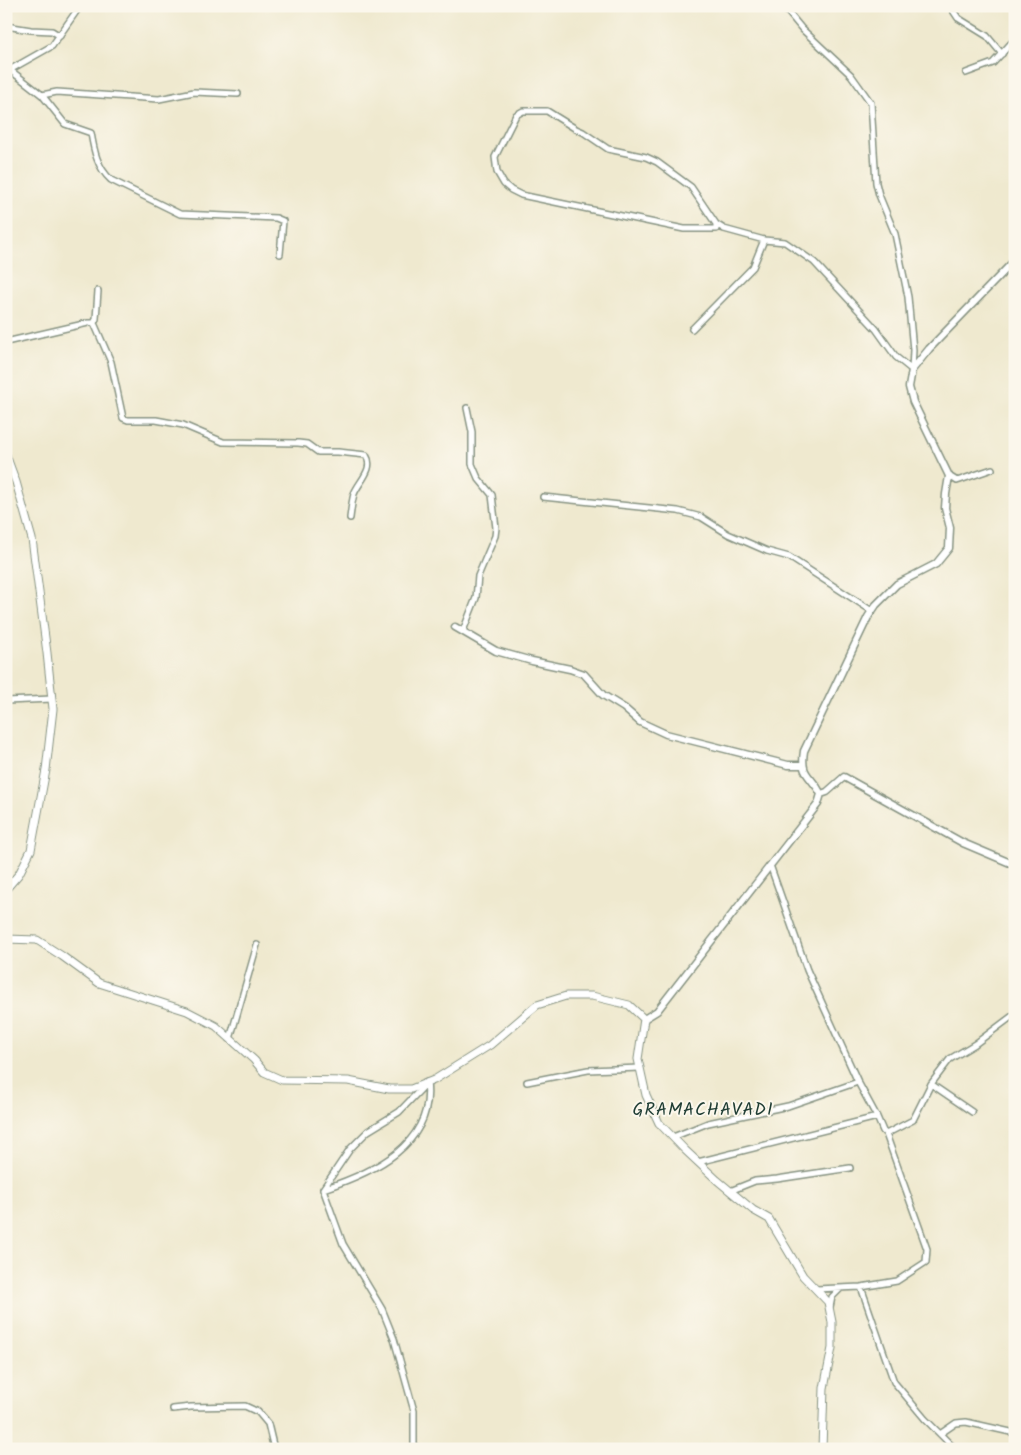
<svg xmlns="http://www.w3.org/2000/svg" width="1021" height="1455" font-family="Kalam,sans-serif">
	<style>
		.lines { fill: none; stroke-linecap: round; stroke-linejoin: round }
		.minor-casing { stroke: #879382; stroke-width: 8 }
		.tertiary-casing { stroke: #879382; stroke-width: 9 }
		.secondary-casing { stroke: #879382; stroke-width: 9 }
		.minor { stroke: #fff; stroke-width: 5 }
		.tertiary { stroke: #fff; stroke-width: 6 }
		.secondary { stroke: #fff; stroke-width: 7 }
		.labels { text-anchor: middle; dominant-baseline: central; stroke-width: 4; stroke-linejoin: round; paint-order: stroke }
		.quarter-label { font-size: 18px; letter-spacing: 1px; fill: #1f3d34; stroke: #fbf7ec }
	</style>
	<rect width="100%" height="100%" fill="#fbf7ec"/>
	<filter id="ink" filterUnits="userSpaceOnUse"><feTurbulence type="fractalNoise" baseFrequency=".02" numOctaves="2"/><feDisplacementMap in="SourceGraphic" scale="10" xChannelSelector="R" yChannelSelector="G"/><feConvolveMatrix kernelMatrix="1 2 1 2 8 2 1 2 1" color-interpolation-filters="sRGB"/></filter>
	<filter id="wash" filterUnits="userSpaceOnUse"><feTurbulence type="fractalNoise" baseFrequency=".0096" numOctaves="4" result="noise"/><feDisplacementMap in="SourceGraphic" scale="20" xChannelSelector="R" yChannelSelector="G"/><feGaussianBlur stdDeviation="1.12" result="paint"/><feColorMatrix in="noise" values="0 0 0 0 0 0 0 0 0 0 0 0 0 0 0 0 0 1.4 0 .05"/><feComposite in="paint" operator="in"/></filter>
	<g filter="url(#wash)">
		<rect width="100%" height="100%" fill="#efe9cf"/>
	</g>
	<g filter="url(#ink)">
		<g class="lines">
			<g class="minor-casing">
				<path id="minor" d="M950,6L958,18L987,36L1002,54
					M6,26L31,30L52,31L60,36
					M10,70L42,95L65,124L91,133C94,151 97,167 111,180L180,214L276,218L283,221L280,254
					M6,72L52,46L80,6
					M966,73L993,63L1015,39
					M42,95L57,92L159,99L194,92L238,94
					M716,224V229H684L521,195L511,190L504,184L497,172L495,157L516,115L523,111H547L576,129L583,132L608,149L646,157L657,162L691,187L716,224L724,229L764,240L785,242L814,262L876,329L896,357L912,370L913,350L908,297L895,234L879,195L876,183L871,103L851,75L802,29L783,6
					M98,291L96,319L94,323L111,362L123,418L128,420H156L183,425L223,442L298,443L307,444L318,452H338L366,455C375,469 359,481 354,494C352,501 351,510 350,518
					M692,329L753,267L764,240
					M6,342L88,323H94
					M949,476L957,481L992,469
					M543,497L678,511L701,517L728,534L767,551L789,557L872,611
					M463,631L476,598L478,576L495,536L496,528L492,495L478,478L472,464V432L467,408
					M6,701L52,699
					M770,865L807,970L858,1082L877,1117L883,1131L886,1134L927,1249L926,1262L897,1281L861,1287
					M230,1039L257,945
					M527,1082L588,1070L640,1068
					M931,1084L972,1112
					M886,1134L913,1120L931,1084L950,1059L975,1044L1015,1014
					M673,1137L708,1123L788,1106L858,1082
					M698,1162L877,1117
					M323,1189C372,1173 435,1145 427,1082
					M730,1191L755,1181L777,1179L850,1168
					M816,1289L861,1287L894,1382L925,1419L955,1449
					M830,1307L832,1297L840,1289
					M173,1409L191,1407L245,1406L258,1412L268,1424L274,1449
					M940,1434L956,1423L966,1422L1015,1433
					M414,1449V1411L394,1339L382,1309L343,1244L323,1189L350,1149L368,1131L399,1112L425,1085"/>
			</g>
			<g class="tertiary-casing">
				<path id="tertiary" d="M455,627L496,651L532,661L570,669L584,674L603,695L624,708L640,722L666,734L788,765H802
					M821,794L827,792L844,777L963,843L1015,865
					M644,1019L657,1011L818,804L821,794C811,774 800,777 804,751L868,617L876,605L897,584L936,564L949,548L950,528L945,508L946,494L949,476L913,402L909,387L912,370L929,349L1015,260"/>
			</g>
			<g class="secondary-casing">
				<path id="secondary" d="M6,455L16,482L32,539L47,653L53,709L46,770L31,850L19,874L6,889
					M6,939L37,940L62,956L99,983L187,1011L216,1026L254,1060L264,1072L282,1080L348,1081L389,1089H411L434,1080L490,1045L537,1005L566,996H592L629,1005L644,1019L638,1059L646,1095L659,1123L685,1150L717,1180L753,1210L769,1219L803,1276L828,1302L832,1322V1348L824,1388L822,1449"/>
			</g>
			<use href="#minor" class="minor"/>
			<use href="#tertiary" class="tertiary"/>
			<use href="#secondary" class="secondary"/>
		</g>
	</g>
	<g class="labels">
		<g class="quarter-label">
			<text x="703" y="1110">GRAMACHAVADI</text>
		</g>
	</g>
	<rect width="1021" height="1455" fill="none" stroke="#fbf7ec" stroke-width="25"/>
</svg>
